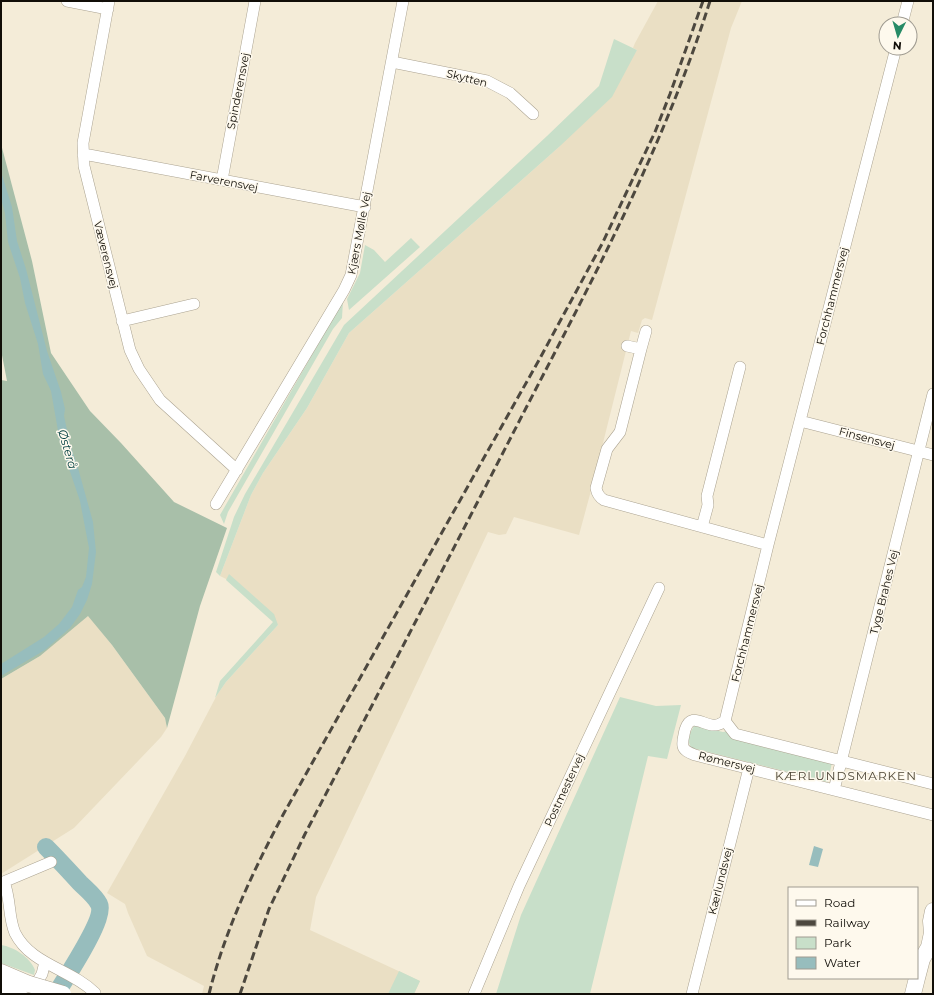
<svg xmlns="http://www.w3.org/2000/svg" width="934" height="995" font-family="Montserrat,sans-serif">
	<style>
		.built { fill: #eadfc4 }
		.green { fill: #c8dfc9 }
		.forest { fill: #a8bfa9 }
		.water { fill: #97bdbd }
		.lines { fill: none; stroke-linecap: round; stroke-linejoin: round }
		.river { stroke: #97bdbd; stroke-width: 18 }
		.street-casing { stroke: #aba391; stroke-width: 12 }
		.secondary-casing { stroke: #aba391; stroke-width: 17 }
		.street { stroke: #fff; stroke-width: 11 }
		.secondary { stroke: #fff; stroke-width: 16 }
		.rail { stroke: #4d483f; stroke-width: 3; stroke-dasharray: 8 4; stroke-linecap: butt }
		.secondary-bridge-casing { stroke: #aba391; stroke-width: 17; stroke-linecap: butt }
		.secondary-bridge { stroke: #fff; stroke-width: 16 }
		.labels { text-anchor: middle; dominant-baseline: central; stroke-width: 3; stroke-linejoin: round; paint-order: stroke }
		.street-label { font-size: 11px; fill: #110e08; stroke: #fef9ed }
		.water-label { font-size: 12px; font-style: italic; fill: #084445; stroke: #fef9ed }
		.neighbourhood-label { font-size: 12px; letter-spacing: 1px; fill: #4c4535; stroke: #fef9ed }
	</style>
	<rect width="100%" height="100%" fill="#f4ecd8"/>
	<path class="built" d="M658,1H742L731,28L652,320L645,318L642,320L638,333L631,331L592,487L579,535L514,517L506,534L499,535L488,532L316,897L310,930L420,981L414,994H202L204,986L147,956L128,913L125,904L107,893L185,756L217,695L226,682L278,625L226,579L220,576L251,495L263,473L307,408L349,333L559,147L637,50L633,48L635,43Z
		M88,615L112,645L165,718L167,728L161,737L74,828L1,874V679L40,656Z"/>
	<path class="green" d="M614,39L637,50L612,97L559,147L349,333L307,408L263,473L251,495L220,576L216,572L234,517L245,494L344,325L547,136L599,86Z
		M411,238L420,247L349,310L347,299L360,273L365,245L374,250L385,262Z
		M343,301L342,318L333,329L228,512L224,524L220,515Z
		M229,574L274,614L278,625L226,682L215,698L220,681L273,622L226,580Z
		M620,697L656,706L681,705L667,759L648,756L590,994H496L521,915Z
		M694,726H697L723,732L729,731L832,762L828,782L692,748C686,743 690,732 694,726Z
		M1,945C14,947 30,957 35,970L34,975L1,963Z
		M399,971L420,981L414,994H388Z"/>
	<path class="forest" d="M1,144L32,261L51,353L90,411L121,443L174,502L227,528L200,606L167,728L165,718L112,645L88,616L40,656L1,679V380L7,381L1,350Z"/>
	<path class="water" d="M1,172L12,207L17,241L26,269L47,351L61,392L65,409L64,416L70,444L78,468L93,522L96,552L92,584L87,600L80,614L70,628L45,650L1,676V664L44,637L59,624L72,607L78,590L82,587L86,577L89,548L80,501L60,442L51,391L43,374L38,344L25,303L20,278L8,242L5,213L1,199Z
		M814,846L823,849L818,867L809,865Z"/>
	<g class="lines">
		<path class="river" d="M46,847C58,859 69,871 80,883C86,889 95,896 99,904C106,918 65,979 56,994"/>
		<g class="street-casing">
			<path id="street" d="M67,1L108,9
				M109,1L83,143L84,166L130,350L139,369L160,400L237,470
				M902,24L908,1
				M392,62L487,81L510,93L533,114
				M83,155H89L365,207
				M222,180L255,1
				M122,321L194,304
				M627,346L641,349L646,331
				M641,349L620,432L607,449L596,488C597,494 599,497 604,500L768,545
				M800,421L933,455
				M216,504L344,290L351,275L403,1
				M702,527L708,505L707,496L740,367
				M725,721L768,545L896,48
				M725,721C723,722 719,725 716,725C704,727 691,710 685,730C684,735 682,741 683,746C684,751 690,753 695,755L933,815
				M725,721L735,734L933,784
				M834,790L933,394
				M4,882C11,899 8,917 15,933C31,965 71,969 95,993
				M1,883L51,862
				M32,991L42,974L45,962
				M474,994L519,886L659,588
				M692,994L749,768"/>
		</g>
		<g class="secondary-casing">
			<path id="secondary" d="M1,972L29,984
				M917,978L922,959L929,947L932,933L931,921L933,911
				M1,985L27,994
				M913,994L917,978"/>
		</g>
		<use href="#street" class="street"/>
		<use href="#secondary" class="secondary"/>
		<path class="rail" d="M209,994C225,930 253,871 284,813L539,360L603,242L655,132L670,94L703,1
			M240,994L269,909L305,834C379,692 453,550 526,408C595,275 665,144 710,1"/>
		<g class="secondary-bridge-casing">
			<path id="secondary-bridge" d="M29,984L63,994"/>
		</g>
		<use href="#secondary-bridge" class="secondary-bridge"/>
	</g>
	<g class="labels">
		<g class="street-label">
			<text transform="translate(467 78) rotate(14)">Skytten</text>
			<text transform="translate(238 91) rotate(-79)">Spinderensvej</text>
			<text transform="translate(224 181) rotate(11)">Farverensvej</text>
			<text transform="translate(359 233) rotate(-79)">Kjærs Mølle Vej</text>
			<text transform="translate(106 255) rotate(76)">Væverensvej</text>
			<text transform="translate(832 296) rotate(-76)">Forchhammersvej</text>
			<text transform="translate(867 438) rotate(15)">Finsensvej</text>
			<text transform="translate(884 592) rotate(-76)">Tyge Brahes Vej</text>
			<text transform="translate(747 633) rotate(-76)">Forchhammersvej</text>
			<text transform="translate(727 762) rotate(14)">Rømersvej</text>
			<text transform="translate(564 790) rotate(-65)">Postmestervej</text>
			<text transform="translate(720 881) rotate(-76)">Kærlundsvej</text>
		</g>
		<g class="water-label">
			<text transform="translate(68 449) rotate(74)">Østerå</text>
		</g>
		<g class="neighbourhood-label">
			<text x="846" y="775">KÆRLUNDSMARKEN</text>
		</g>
	</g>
	<rect width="934" height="995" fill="none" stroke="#110e08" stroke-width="4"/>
	<rect x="788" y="887" width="130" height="92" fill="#fef9ed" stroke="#9f9b91"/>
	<rect x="796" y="900" width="20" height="6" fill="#ffffff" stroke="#9f9b91"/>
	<text x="824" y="907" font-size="12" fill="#110e08">Road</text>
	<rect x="796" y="920" width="20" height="6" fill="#4d483f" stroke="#9f9b91"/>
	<text x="824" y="927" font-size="12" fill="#110e08">Railway</text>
	<rect x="796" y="937" width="20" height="12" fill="#c8dfc9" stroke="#9f9b91"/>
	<text x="824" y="947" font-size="12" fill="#110e08">Park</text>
	<rect x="796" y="957" width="20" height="12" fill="#97bdbd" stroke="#9f9b91"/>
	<text x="824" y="967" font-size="12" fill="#110e08">Water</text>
	<g transform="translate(898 36) rotate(185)"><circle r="19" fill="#fef9ed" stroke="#9f9b91"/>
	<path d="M0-3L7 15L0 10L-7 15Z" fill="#278b66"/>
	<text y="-6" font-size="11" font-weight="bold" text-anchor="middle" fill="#110e08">N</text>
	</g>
</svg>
